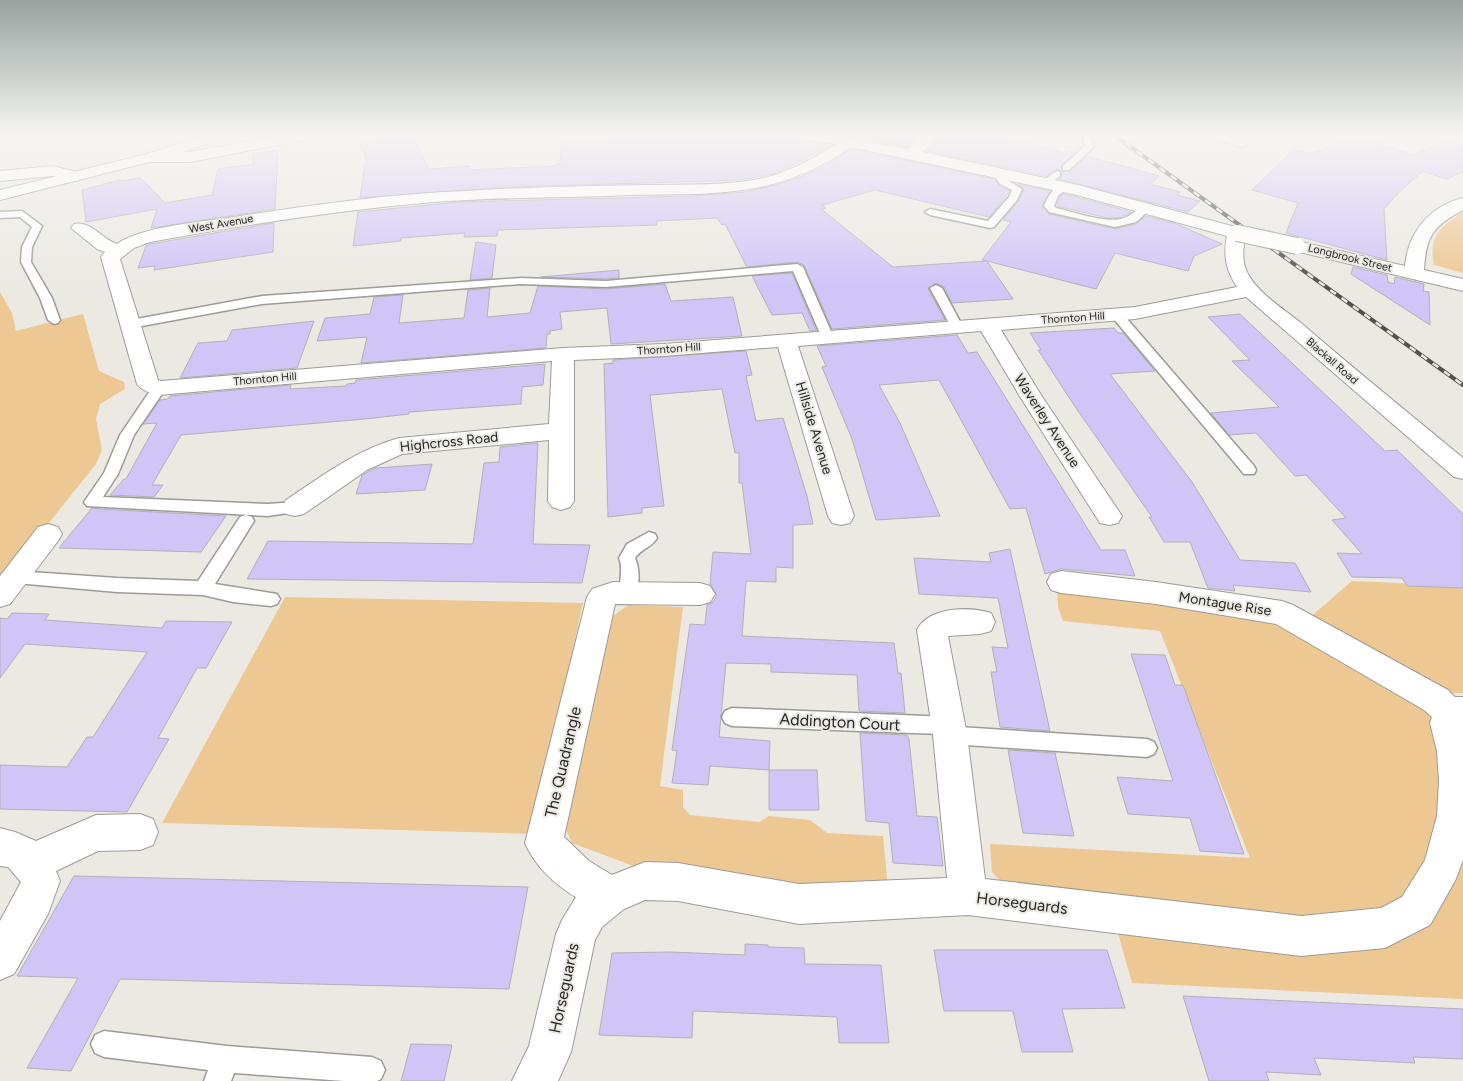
<svg xmlns="http://www.w3.org/2000/svg" width="1463" height="1081" font-family="Figtree,sans-serif">
	<style>
		.green { fill: #eec893 }
		.building { fill: #d1c5f8; stroke: #b1b0b6 }
		.lines { fill: none; stroke-linecap: round; stroke-linejoin: round }
		.lane-casing { stroke: #9e9a95; stroke-width: 3 }
		.street-casing { stroke: #9e9a95; stroke-width: 2 }
		.secondary-casing { stroke: #9e9a95; stroke-width: 2 }
		.lane { fill: #fff; fill-rule: evenodd }
		.street { fill: #fff; fill-rule: evenodd }
		.secondary { fill: #fff; fill-rule: evenodd }
		.rail-casing { stroke: #53514e; stroke-width: 4 }
		.rail { stroke: #ece9e3; stroke-width: 2.5; stroke-dasharray: 7; stroke-linecap: butt }
		.street-bridge-casing { stroke: #9e9a95; stroke-width: 18; stroke-linecap: butt }
		.street-bridge { stroke: #fff; stroke-width: 16 }
		.labels { text-anchor: middle; dominant-baseline: central; stroke-width: 4; stroke-linejoin: round; paint-order: stroke }
		.far-street-label { font-size: 11px; fill: #272524; stroke: #ece9e3 }
		.street-label { font-size: 14px; fill: #272524; stroke: #ece9e3 }
		.near-street-label { font-size: 16px; fill: #272524; stroke: #ece9e3 }
	</style>
	<rect width="100%" height="100%" fill="#ece9e3"/>
	<path class="green" d="M1463,212V273L1434,265C1428,236 1440,227 1463,212Z
		M0,292L12,313L16,331L83,314L99,371L124,382L125,389L100,404L96,419L102,450L96,464L0,584Z
		M1352,581L1463,586V693H1452L1463,714V999L1132,983L1110,905L1014,895L992,872L990,844L1250,858L1160,631L1063,621L1058,607L1057,587L1308,619Z
		M285,597L583,603L532,834L162,823Z
		M628,605L683,607L660,786L683,790V807L690,815L759,822L769,816L810,820L827,833L883,836L888,887L828,888L636,867L572,843L560,817L609,619Z"/>
	<path class="building" d="M369,135H412L429,169L470,166L469,170L555,166L556,164H560L562,142L607,139V135H799L803,140L831,145L785,169L768,175L739,180L512,187L360,198L366,158L360,145L372,143Z
		M844,135H922L907,147Z
		M943,135H999L1067,154L1065,150L1075,153L1062,165L1061,171L1056,169L1046,176L927,151Z
		M1357,137L1413,155L1447,141L1463,146V172L1446,179L1423,171L1399,192L1384,209L1387,260L1286,233L1298,203L1252,190L1294,150L1310,154Z
		M851,149L995,179L999,186L1010,191L989,217L875,190L822,205L826,208L821,209L893,267L987,261L982,260L1011,222L1003,220L1018,201L1024,190L1018,184L1050,191L1042,205L1049,214L1115,229L1136,224L1146,216L1177,224L1222,244L1194,256L1188,271L1115,253L1096,289L987,261L1013,299L952,303L944,287L935,283L928,289L945,320L832,329L804,265L797,262L747,267L725,224L722,225L717,218L657,221V225L498,230L497,236L464,237L465,233L401,238V241L353,246L358,212L459,202L691,196L745,192L772,186L798,178L825,166Z
		M278,150L275,209L151,228L157,209L86,222L82,190L120,180L121,181L141,178L165,203L212,195L218,169L253,164V154Z
		M1087,156L1159,176L1150,184L1180,192L1177,195L1200,201L1188,212L1059,179L1062,176V171H1070Z
		M1063,194L1077,197L1131,212L1121,217L1107,218L1057,206L1060,197Z
		M274,223L273,252L154,270L155,266L138,268L146,246L150,244Z
		M476,242L496,245L492,278L470,280Z
		M1353,267L1387,275L1388,282L1394,284L1395,277L1424,284L1423,291L1429,292L1430,325L1351,274Z
		M619,270V278L606,279L541,277Z
		M792,273L816,330L810,331L802,313L772,315L752,276Z
		M665,284L671,301L733,297L742,336L611,344L607,308L560,312L562,329L550,331V334H547L546,348L361,363L367,337L317,341L325,318L370,314L374,297L403,295L399,323L464,318L468,290L490,288L487,317L530,313L538,286L606,289Z
		M1240,314L1385,451L1397,450L1463,514V588L1407,586L1402,578L1352,577L1337,553L1362,554L1332,520L1346,518L1306,475L1295,476L1256,433L1229,435L1211,413L1279,407L1232,361L1250,360L1208,317Z
		M314,321L297,368L180,378L198,343L227,341L232,330Z
		M1114,328L1118,333H1123L1155,371L1110,374L1192,482L1240,560L1295,563L1311,592L1233,585L1235,591L1208,588L1190,542H1164L1149,517H1152L1076,408L1038,350H1041L1030,333Z
		M957,335L968,353L977,352L1101,550H1125L1135,576L1061,569L1045,574L1026,508L1010,509L939,380L879,385L900,423L940,516L876,520L852,439L822,367L826,366L817,346Z
		M746,351L752,375L746,376L756,421L783,418L807,496L813,524L793,525V568L776,567V582L746,581L742,636L894,643L898,673H901L905,713L859,711L857,675L771,672V664L726,663L719,737L770,741L769,770L710,766L708,785L672,783L677,751L672,750L690,624L705,625L707,605L712,603L717,595L710,584L713,552L751,554L742,483H739V453H735L722,389L650,395L664,506L642,508V513L608,517L604,364L613,363V360Z
		M545,364L543,385L522,387L521,404L409,412V414L365,419L181,435L152,485H163L154,497L110,495L124,479H126L157,423L143,424L160,400L168,399L170,396L291,385L290,389L346,386L347,384L355,383L356,380Z
		M538,443L533,544L590,545L582,583L247,579L268,541L473,544L484,463L499,462L500,447Z
		M432,464L425,490L356,494L362,475L376,468Z
		M92,508L100,509L226,516L201,552L59,548Z
		M1010,549L1039,681L1050,731L1000,727L991,672H997L992,647L1008,648L998,598L919,594L914,558L991,562L989,553Z
		M12,613L49,614L45,620L162,628L166,621L232,622L206,668H197L158,738L169,739L127,812L0,809V765L67,767L87,737H93L147,652L25,644L0,678V618L7,619Z
		M1131,654L1165,655L1175,685H1183L1244,854L1200,851L1190,818L1128,814L1117,777L1173,781Z
		M860,733L907,735L909,739L917,816L937,817L943,866L893,863L889,823L866,821Z
		M1008,750L1055,753L1074,836L1023,833Z
		M769,770H817L819,810H769Z
		M74,876L528,887L509,989L120,979L71,1071L27,1068L78,978L17,976Z
		M745,944L768,945V947L804,948L805,964L881,965L889,1043H839L837,1017L693,1011L692,1038L599,1035L612,953L670,952L745,955Z
		M934,950H1107L1125,1008L1062,1009L1073,1052H1022L1013,1011H944Z
		M1183,996L1463,1009V1059L1413,1057L1415,1063L1314,1058L1321,1075L1266,1072L1269,1081H1209Z
		M411,1044L452,1045L444,1081H401Z"/>
	<g class="lines">
		<g class="lane-casing">
			<path id="lane" d="M1082,135H1090L1094,147L1069,170H1063V166L1085,146Z
				M1003,171L1008,174L1007,180L1022,189L1017,200L994,227L990,228L930,215L925,212L930,209L988,221L1009,197L1012,190L1000,184L996,178L1000,172Z
				M1057,171L1060,172V176L1048,185H1042V181Z
				M1063,184L1068,187L1058,196L1054,206L1056,208C1073,212 1105,223 1121,219C1132,217 1141,203 1152,205L1153,207L1136,222L1115,227L1049,212L1044,206C1048,197 1053,187 1063,184Z
				M22,211L42,226L32,247L31,262L52,298L60,320L58,323L54,324L48,320L40,298L21,262L22,247L32,227L20,217L0,218V212Z
				M797,264L803,267L833,336L831,339L827,340L821,336L793,271L606,287L521,284L262,304L131,328L125,324L131,320L262,296L521,278L606,281Z
				M936,285L942,288L963,327L961,330L957,331L951,327L930,288Z
				M1117,311L1121,312L1254,466L1256,470L1254,474H1244L1113,318L1111,315L1113,312Z
				M159,384L166,388L134,435L118,474L103,497L268,504L295,502L301,503L303,507L301,511L268,516L87,506L84,502L104,473L120,435L154,385Z
				M246,515L252,517L254,521L215,584L277,594L280,599L277,604L271,606L233,602L203,595L117,592L16,583L10,582L8,577L10,572L16,571L117,578L198,581L240,517Z
				M649,532L655,534L657,538C652,547 641,549 635,558C640,569 640,586 634,598L628,600L622,598C616,586 625,572 619,558L627,544Z
				M732,708L949,717L956,720L959,727L1147,739L1154,742L1157,748L1154,754L1147,757L950,744L943,741L940,734L732,726L725,723L722,717L725,711Z
				M104,1031L227,1046L372,1057L381,1061L385,1070L381,1079L377,1081H344L234,1073L231,1081H204L208,1070L104,1057L95,1053L91,1044L95,1035Z"/>
		</g>
		<g class="street-casing">
			<path id="street" d="M285,135H316L314,138L309,139L190,162H152L147,160L144,157L147,154L152,152H190Z
				M801,135H833L908,149L925,135H941L923,152L1078,185L1243,229L1246,233C1243,246 1241,262 1248,274C1259,294 1284,309 1301,323C1354,369 1409,413 1463,458V479L1454,477L1246,297L1135,319L1001,330L1041,395L1122,516L1118,523L1109,525L1100,523L1019,395L981,331L798,346L854,516L850,523L841,525L832,523L828,516L778,347L664,356L574,360V501L570,507L561,510L552,507L548,501L549,440L402,454L367,470L304,514L295,516L286,514L282,507L286,500C322,476 356,450 399,438L549,424L552,361L159,395C151,393 142,391 137,384L101,257L105,252L97,249L71,228L74,224C90,220 102,239 117,244C142,226 203,222 234,217C311,205 388,194 466,191C528,187 590,186 651,185C690,184 730,186 768,177C792,170 815,158 836,144L803,138ZM851,147L1077,195L1227,236C1223,256 1226,270 1237,287L1135,307L664,344L563,348L161,381L158,380L120,259L134,248L150,242C244,225 339,210 434,202C500,197 565,198 631,195C717,193 776,199 851,147Z
				M1207,135C1219,135 1240,132 1248,143L1246,146L1241,147L1209,138Z
				M52,166L77,172L80,178L78,181H66L64,178L52,176L0,181V171Z
				M1463,198V210C1433,226 1426,236 1424,270L1463,279V291L1291,250L1288,246L1291,242L1297,241L1405,266C1408,232 1430,206 1463,198Z
				M48,524L58,527L62,534L58,541L10,604L0,607V576L38,527Z
				M1061,571L1156,582L1282,601L1293,605L1448,690L1455,697H1463V860L1455,881L1430,925L1385,948L1301,956L968,915L799,924L678,901L645,900L624,909L602,927L595,940L571,1052L558,1081H512L529,1046L556,934L562,920L576,897C555,885 535,866 525,843L587,597L592,589L613,582L700,583L710,586L715,594L710,602L700,605L615,604L564,837L589,861L612,875L645,862L678,863L799,884L947,878L933,735L917,630C928,607 969,606 991,613L995,622L991,631L980,634L948,636L967,735L985,879L1301,916L1381,908L1402,897L1425,860L1437,816L1439,781L1437,751L1430,723L1432,717L1424,710L1276,624L1156,604L1061,593L1051,590L1047,582L1051,574Z
				M140,814L153,819L158,832L153,845L140,850L98,851L56,871L60,881L48,914L14,974L0,980V921L21,882L8,867L0,866V828L15,832L36,841L96,815Z"/>
		</g>
		<g class="secondary-casing">
			<path id="secondary" d="M205,135H227L225,138L157,160L0,200V190L147,154Z"/>
		</g>
		<use href="#lane" class="lane"/>
		<use href="#street" class="street"/>
		<use href="#secondary" class="secondary"/>
		<g class="rail-casing">
			<path id="rail" d="M1114,135L1463,385"/>
		</g>
		<use href="#rail" class="rail"/>
		<g class="street-bridge-casing">
			<path id="street-bridge" d="M1237,233L1297,246"/>
		</g>
		<use href="#street-bridge" class="street-bridge"/>
	</g>
	<linearGradient id="sky" x2="0" y2="1"><stop stop-color="#98a3a0"/><stop offset="0.47" stop-color="#f6f5f2"/><stop offset="1" stop-color="#f6f5f2" stop-opacity="0"/></linearGradient>
	<rect width="1463" height="286" fill="url(#sky)"/>
	<g class="labels">
		<g class="far-street-label">
			<text transform="translate(221 224) rotate(-10)">West Avenue</text>
			<text transform="translate(1350 258) rotate(14)">Longbrook Street</text>
			<text transform="translate(1073 318) rotate(-4)">Thornton Hill</text>
			<text transform="translate(669 349) rotate(-4)">Thornton Hill</text>
			<text transform="translate(1332 361) rotate(41)">Blackall Road</text>
			<text transform="translate(265 379) rotate(-5)">Thornton Hill</text>
		</g>
		<g class="street-label">
			<text transform="translate(1047 421) rotate(57)">Waverley Avenue</text>
			<text transform="translate(814 428) rotate(73)">Hillside Avenue</text>
			<text transform="translate(449 442) rotate(-6)">Highcross Road</text>
			<text transform="translate(1225 604) rotate(9)">Montague Rise</text>
		</g>
		<g class="near-street-label">
			<text transform="translate(840 722) rotate(3)">Addington Court</text>
			<text transform="translate(563 762) rotate(-77)">The Quadrangle</text>
			<text transform="translate(1022 903) rotate(7)">Horseguards</text>
			<text transform="translate(564 988) rotate(-78)">Horseguards</text>
		</g>
	</g>
</svg>
